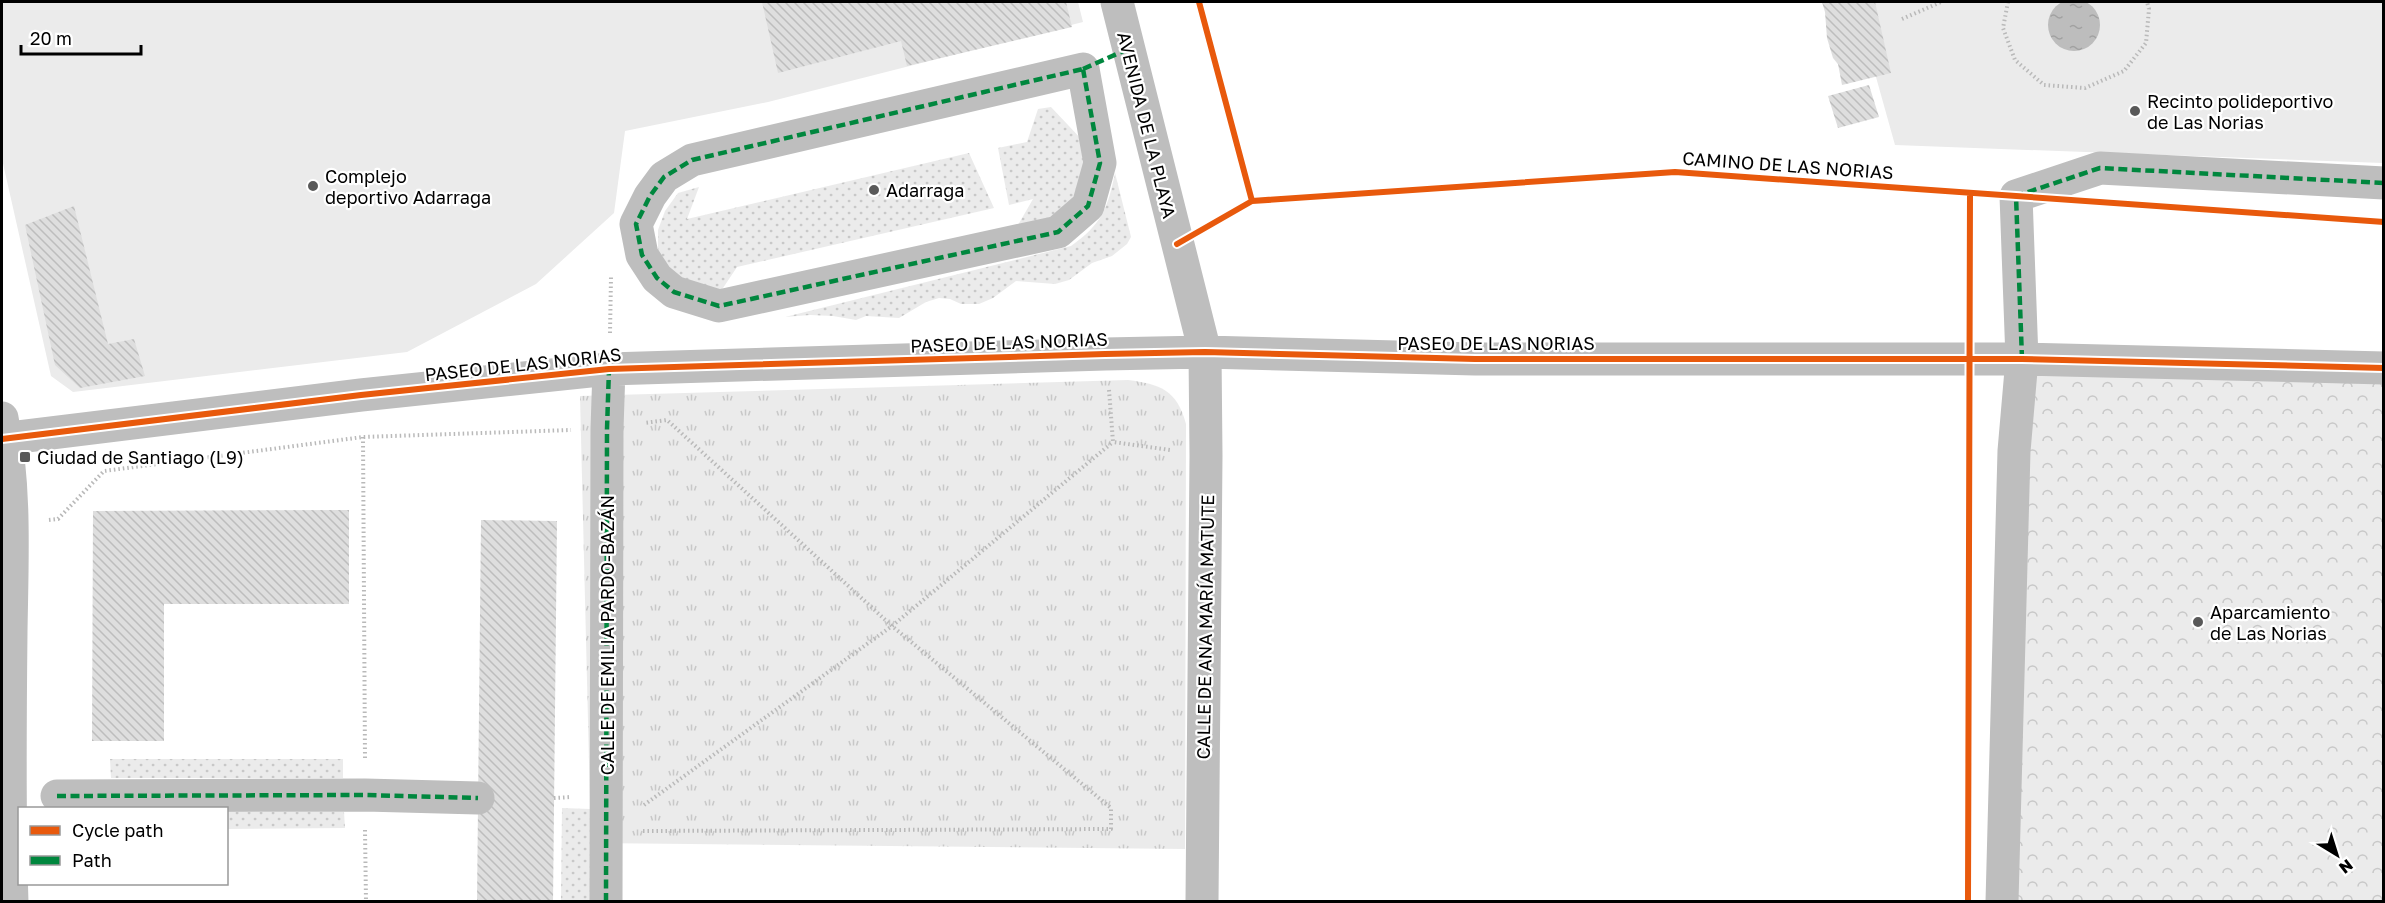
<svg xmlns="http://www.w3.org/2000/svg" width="2385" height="903" font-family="'Golos Text',sans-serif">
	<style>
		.grass { fill: url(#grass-tufts) }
		.forest { fill: url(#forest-crowns) }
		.garden { fill: url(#garden-dots) }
		.pitch { fill: #ebebeb }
		.water { fill: url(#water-ripples) }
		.building { fill: url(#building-back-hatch) }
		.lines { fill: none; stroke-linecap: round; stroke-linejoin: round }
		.path { stroke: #b9b9b9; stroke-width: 4; stroke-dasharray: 1.5 3; stroke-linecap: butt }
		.street { stroke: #bebebe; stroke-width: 33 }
		.quiet { stroke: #00873e; stroke-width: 4.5; stroke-dasharray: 9 4.5; stroke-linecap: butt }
		.cycleway-casing { stroke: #fff; stroke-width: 10 }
		.cycleway { stroke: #e8590c; stroke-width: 6 }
		.poi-dot { fill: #595959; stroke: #fff; stroke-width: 2 }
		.labels { text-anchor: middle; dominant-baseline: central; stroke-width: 4.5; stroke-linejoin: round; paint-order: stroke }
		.poi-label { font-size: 18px; fill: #000; stroke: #fff; text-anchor: start }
		.street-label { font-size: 18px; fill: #000; stroke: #fff }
	</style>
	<defs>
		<pattern id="grass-tufts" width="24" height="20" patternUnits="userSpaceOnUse" patternTransform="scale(1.5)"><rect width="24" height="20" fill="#ebebeb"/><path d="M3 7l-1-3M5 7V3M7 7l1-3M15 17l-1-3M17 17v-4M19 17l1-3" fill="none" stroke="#c8c8c8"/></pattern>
		<pattern id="forest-crowns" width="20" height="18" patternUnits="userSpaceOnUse" patternTransform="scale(1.5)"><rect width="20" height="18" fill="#ebebeb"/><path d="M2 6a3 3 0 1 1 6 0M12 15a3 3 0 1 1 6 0" fill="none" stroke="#c8c8c8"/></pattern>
		<pattern id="garden-dots" width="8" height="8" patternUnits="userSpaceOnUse" patternTransform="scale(1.5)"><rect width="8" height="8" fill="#ebebeb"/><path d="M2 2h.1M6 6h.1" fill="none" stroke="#c8c8c8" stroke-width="1.8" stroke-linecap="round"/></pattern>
		<pattern id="water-ripples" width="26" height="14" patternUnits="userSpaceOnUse" patternTransform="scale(1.5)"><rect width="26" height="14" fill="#bdbdbd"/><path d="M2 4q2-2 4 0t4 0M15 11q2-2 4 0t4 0" fill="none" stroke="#a1a1a1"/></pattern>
		<pattern id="building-back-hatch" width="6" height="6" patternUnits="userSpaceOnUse" patternTransform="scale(1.5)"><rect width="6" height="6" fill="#dedede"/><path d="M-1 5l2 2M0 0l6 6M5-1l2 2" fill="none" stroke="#bdbdbd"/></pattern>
	</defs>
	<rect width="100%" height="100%" fill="#fff"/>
	<path class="grass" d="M1128,380C1160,384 1177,390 1186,424L1185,849L591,843L580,396Z"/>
	<path class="forest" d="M2022,359L2383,374V901L2004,902Z"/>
	<path class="garden" d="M1051,107L1085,143L1091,176L1062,217L1014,232L1033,199L1009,205L998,148L1027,142L1038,109Z
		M969,153L994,208L737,267L717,297L678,285L658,251V230L665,211L678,193L699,187L687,219Z
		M1115,173L1131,237L1127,244L1112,256L1092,263L1069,280L1055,284L1016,281L993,298L979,304H961L950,299L939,298L926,302L899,318L866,316L856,320L833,316L810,315L785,317L1071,246C1101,225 1108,208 1115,173Z
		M110,759H343V778H111Z
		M562,808L590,809L592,901L561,902Z
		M226,812H344L345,828L227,829Z"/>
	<path class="pitch" d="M2,2H1078L1083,22L768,102L625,131L614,213L536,284L407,352L73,392L51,376L2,159Z
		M1855,2H2383V163L1895,145Z"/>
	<path class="water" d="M2048 25a26 26 0 1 1 52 0a26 26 0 1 1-52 0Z"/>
	<path class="building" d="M762,2H1066L1072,27L907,66L901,41L778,73Z
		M1822,2H1875L1891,73L1842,85L1838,64L1833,58L1827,38L1825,12Z
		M1869,85L1879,117L1838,128L1828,96Z
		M74,206L108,344L134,339L145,376L80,388L55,365L25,225Z
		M349,510V604H164V741H92L93,511Z
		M481,520L557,521L553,902H477Z"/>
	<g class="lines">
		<path class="path" d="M2008,2L2003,28L2015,60L2044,85L2085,88L2124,71L2146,43L2149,9L2147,2
			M1902,19L1941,2
			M610,333L611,277
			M1109,390L1113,442L1170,450
			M363,437L365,760
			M49,520L58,519L104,471L363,437L571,430
			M554,798L571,797
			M644,805L892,626L1113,442
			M365,830L366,902
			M643,831L1111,829V808L892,626L667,420L644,423"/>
		<path class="street" d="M1117,2L1205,352L1206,456L1202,902
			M1083,69L1100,163L1088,206L1058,232L719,306L674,292L657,278L642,255L636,224L650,196L664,177L692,160Z
			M2,418C16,488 12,561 11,632C10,722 9,812 12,902
			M2,439L361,395L609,369L1105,354L1205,352L1475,359H2022L2384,368
			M57,796L365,795L478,798
			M606,902L607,429L609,369
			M2002,902L2014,451L2022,359L2016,196L2100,168L2384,183"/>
		<path class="quiet" d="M1083,69L1100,163L1088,206L1058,232L719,306L674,292L657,278L642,255L636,224L650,196L664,177L692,160Z
			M1083,69L1128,49
			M2022,359L2016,196L2100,168L2384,183
			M57,796L365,795L478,798
			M606,902L607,429L609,369"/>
		<g class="cycleway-casing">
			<path id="cycleway" d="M1199,2L1252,201L1675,172L2384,222
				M1177,244L1252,201
				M2,439L361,395L609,369L1105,354L1205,352L1475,359H2022L2384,368
				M1968,902L1970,193"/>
		</g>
		<use href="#cycleway" class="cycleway"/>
	</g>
	<g class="poi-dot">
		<circle cx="2135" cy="111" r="6"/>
		<circle cx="313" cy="186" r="6"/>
		<circle cx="874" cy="190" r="6"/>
		<rect x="19" y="451" width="12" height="12" rx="3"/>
		<circle cx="2198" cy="622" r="6"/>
	</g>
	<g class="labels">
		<g class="poi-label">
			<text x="2147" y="101">Recinto polideportivo<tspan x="2147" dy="21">de Las Norias</tspan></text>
			<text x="325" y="176">Complejo<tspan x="325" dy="21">deportivo Adarraga</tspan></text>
			<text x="886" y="190">Adarraga</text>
			<text x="37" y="457">Ciudad de Santiago (L9)</text>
			<text x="2210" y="612">Aparcamiento<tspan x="2210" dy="21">de Las Norias</tspan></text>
		</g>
		<g class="street-label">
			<text transform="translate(1147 125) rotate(76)">AVENIDA DE LA PLAYA</text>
			<text transform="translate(1788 165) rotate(4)">CAMINO DE LAS NORIAS</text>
			<text transform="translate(1009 342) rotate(-2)">PASEO DE LAS NORIAS</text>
			<text x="1496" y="343">PASEO DE LAS NORIAS</text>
			<text transform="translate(523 364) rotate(-6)">PASEO DE LAS NORIAS</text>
			<text transform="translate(1205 627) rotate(-89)">CALLE DE ANA MARÍA MATUTE</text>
			<text transform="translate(607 635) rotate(-90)">CALLE DE EMILIA PARDO-BAZÁN</text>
		</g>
	</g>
	<rect width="2385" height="903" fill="none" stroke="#000000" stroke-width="6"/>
	<rect x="18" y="807" width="210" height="78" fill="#ffffff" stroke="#999999" stroke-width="1.5"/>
	<rect x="30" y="826" width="30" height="9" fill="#e8590c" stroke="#999999" stroke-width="1.5"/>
	<text x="72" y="837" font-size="18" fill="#000000">Cycle path</text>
	<rect x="30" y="856" width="30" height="9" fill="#00873e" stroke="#999999" stroke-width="1.5"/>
	<text x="72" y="867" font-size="18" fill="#000000">Path</text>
	<g transform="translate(2337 855) rotate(142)" stroke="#ffffff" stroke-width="4.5" paint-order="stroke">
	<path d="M0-4.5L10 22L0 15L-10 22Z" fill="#000000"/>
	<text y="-9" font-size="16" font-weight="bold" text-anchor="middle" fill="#000000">N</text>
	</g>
	<path d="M21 45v9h120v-9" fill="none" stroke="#000000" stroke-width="3"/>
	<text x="30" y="45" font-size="18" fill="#000000" stroke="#ffffff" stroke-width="4.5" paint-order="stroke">20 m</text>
</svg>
